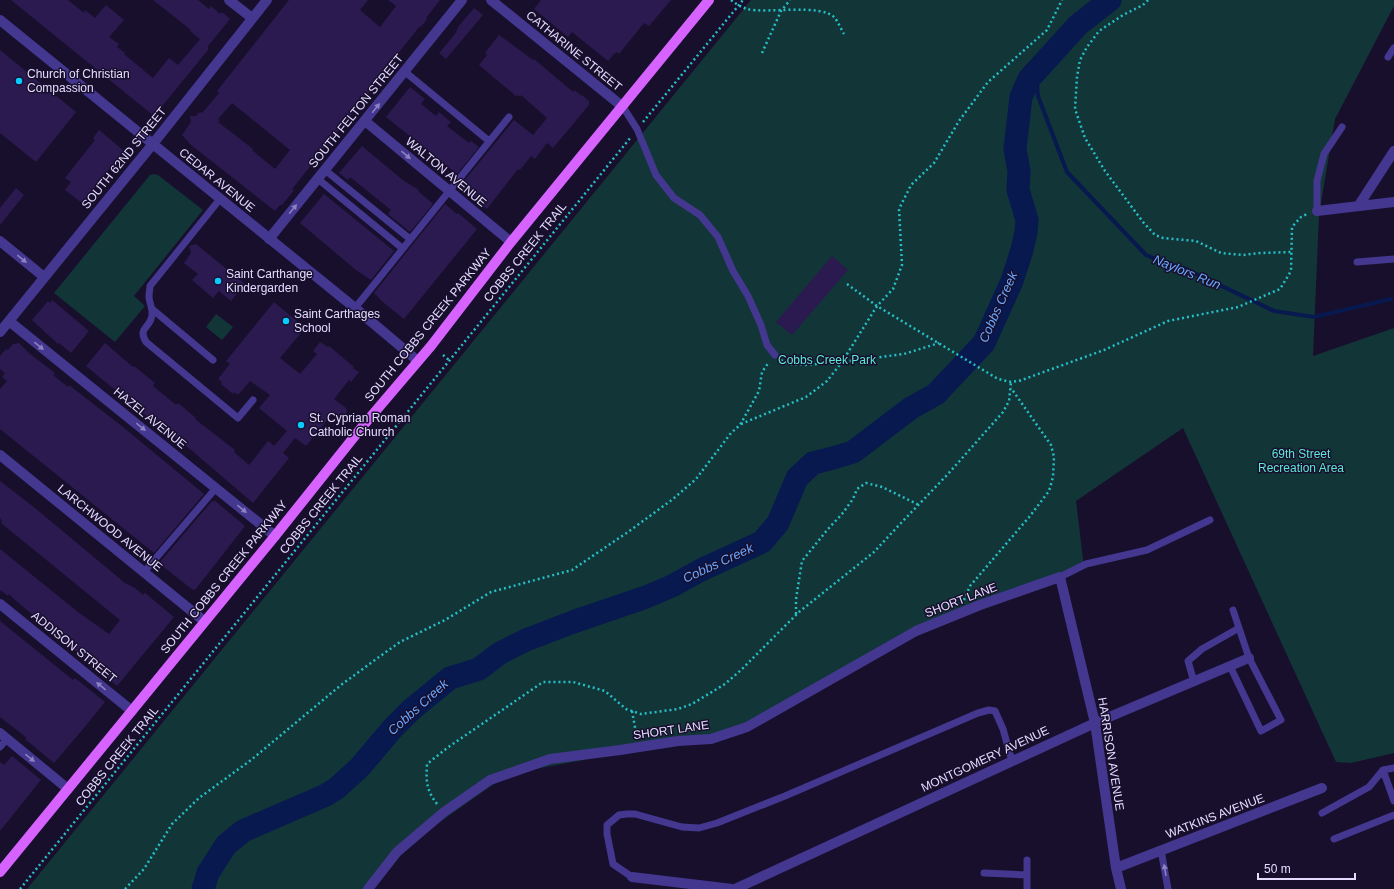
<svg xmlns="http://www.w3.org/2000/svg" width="1394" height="889" font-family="Helvetica,sans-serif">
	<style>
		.green { fill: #123538 }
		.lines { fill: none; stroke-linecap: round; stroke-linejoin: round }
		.stream { stroke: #07194f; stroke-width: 4 }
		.river { stroke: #07194f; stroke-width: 23 }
		.building { fill: #2b1a50; fill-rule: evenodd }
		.path { stroke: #27bfc7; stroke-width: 2.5; stroke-dasharray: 2 3; stroke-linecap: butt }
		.service { stroke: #44378f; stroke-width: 7 }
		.minor { stroke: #44378f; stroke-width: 10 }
		.tertiary { stroke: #44378f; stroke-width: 10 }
		.primary { stroke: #d663ff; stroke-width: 10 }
		.oneway { fill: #8c81c1 }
		.poi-dot { fill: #08cbff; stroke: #180f2d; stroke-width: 1.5 }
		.labels { text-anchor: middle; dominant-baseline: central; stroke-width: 3; stroke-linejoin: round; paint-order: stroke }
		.street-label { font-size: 12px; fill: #e4dcff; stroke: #180f2d }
		.poi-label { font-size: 12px; fill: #e4dcff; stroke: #180f2d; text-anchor: start }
		.park-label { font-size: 12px; fill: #5de9d6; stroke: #180f2d }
		.water-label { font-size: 13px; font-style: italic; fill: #6aa9ff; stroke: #180f2d }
	</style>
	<rect width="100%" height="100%" fill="#180f2d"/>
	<path class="green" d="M751,0H1394V6L1335,119L1319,215L1313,356L1394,328V753L1351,763L1336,762L1183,428L1076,501L1084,567L881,650L724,734L508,774L407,845L370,889H27Z
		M154,174L158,175L203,210L134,296L145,306L115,342L54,293L150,175Z
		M216,314L233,327L222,340L206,327Z"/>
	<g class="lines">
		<path class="stream" d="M1036,72L1038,96L1067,172L1146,255L1165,263L1186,269L1274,311L1314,317L1391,299"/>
		<path class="river" d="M203,889L208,873L226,845L243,831L326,795L337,788L360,767L393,728L411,710L450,678L479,669L500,653L526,640L573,622L646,597L672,586L701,570L762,542L778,523L797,478L813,463L833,458L853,452L911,408L936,394L984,343L1012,281L1022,250L1026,232L1027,220L1018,190L1019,171L1015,149L1021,97L1029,79L1078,25L1110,0"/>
	</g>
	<path class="building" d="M11,0H68L84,13L85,10L95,18L106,5L124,20L109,37L119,44L117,47L125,53L124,54L153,78L169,58L178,65L200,39L190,31L191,30L153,0H198L209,9L211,6L220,14L222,12L230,19L208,46V50L154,116Z
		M289,0H368L360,10L380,27L396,6L388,0H440L426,18L427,19L421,27L420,26L383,72L385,73L292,189L294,190L282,205H280L275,211L191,145L182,135L191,122L190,116H196L200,112L201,113L203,112L219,93L217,91ZM232,103L290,150L275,169L252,150L253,149L218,122L220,120L218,119Z
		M541,0H671L649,26L644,23L619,54L617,52L614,54L608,61L572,32L568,37L534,9Z
		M474,8L483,15L446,59L439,53L455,34L458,28V27Z
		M499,35L533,60L534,59L573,92L574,90L582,96V95L589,101V105L553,148L547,143L535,159L531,156L520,170L518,169L487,209L485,207L484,208L459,187L514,120L533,135L547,118L521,95L520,97L518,95L516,96L479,65L487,55L485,53Z
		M0,50L76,112L36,162L0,133Z
		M410,87L425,99L421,104L436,116L439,112L451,122L447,126L469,143L471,141L479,147L457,174L386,117Z
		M99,130L124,151L82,203L65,190L71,182L65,178L95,140L93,138Z
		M362,146L404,181L419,190L418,191L433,204L410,232L388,214L391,210L350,177L348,180L339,173Z
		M16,188L24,195L0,225V208Z
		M324,194L394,251L371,280L356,270L300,223Z
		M445,204L457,214L458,213L477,229L404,319L384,303L374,293Z
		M196,244L245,284L231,301L219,291L213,298L192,280L198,274L184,263L191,253L189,246Z
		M832,256L848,270L792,335L776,322Z
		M52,300L89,331L71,353L59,343L58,344L32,320L48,301L50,303Z
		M274,302L305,328L280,358L300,374L317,354L313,351L320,342L328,347L329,346L354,367L353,368L359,372L351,382L349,380L334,399L346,408L347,412L345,416L338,418L332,414L306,446L295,438L283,453L289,458L253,503L190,449L166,432L86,366L105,343L133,367L134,366L155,383L153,386L176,405L178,403L196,418L195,419L235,450L234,452L249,465L268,441L274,446L287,431L259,408L270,395L250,381L238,395L234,392L233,394L221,384L222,382L218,379L230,364L226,361Z
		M19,343L30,354L55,373L53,375L68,387L69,385L123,427L204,494L154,553L0,429V389L7,381L2,377L5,373L0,369V356L6,349L8,350L13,344Z
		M0,481L35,508L125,583L135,588L143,595L145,593L174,617L117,686L15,600L9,594L8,596L0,590V549L78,612L109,634L120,620L1,523L2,521L0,518Z
		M214,500L245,526L206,576L195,590L194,589L193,590L161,565L162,563L160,562L212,501L213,502Z
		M0,621L73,680L75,678L105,702L83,729L54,763L25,739L27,738L0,717Z
		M12,756L41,780L0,831V762L4,765Z"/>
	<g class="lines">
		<path class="path" d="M731,0C736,4 741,7 747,9C767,14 822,3 835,18C838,22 841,29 844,34
			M1148,0L1143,5L1123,15L1099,31L1087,47L1080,60L1077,77L1075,109L1085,138L1105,171L1143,222L1155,235L1163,238L1196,241L1221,253L1243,255L1260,253L1291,252
			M762,53L781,11L790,0
			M643,122L743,0
			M847,284L877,306L998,379L1011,382L1019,381L1104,350L1168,321L1238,307L1280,289L1291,271L1292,227L1301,217L1307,214
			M443,355L449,360
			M781,360L788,364L805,365L842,362L904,354L939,343
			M741,424L806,397L827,381L842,362L877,306L893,289L902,265L899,209L911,185L934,163L959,121L988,82L1047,30L1062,0
			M964,600L970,586L1030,516L1049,491L1053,477L1054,457L1051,445L1011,388
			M796,614V599L802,561L828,529L842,514L853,499L857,489L866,483L882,487L919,505
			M632,711L637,738
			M437,804C426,790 426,780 427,764L447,748L543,682H573L605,691L626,709L641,714L678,709L692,704L725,684L741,670L799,612L874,552L901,523L948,474L1003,412L1009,401L1011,382
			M20,889L631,137
			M125,889L144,869L172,824L199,798L251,760L341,685L379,657L400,642L445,620L491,592L572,570L628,532L673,499L696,479L731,433L740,425L759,391L762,372L769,362"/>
		<path class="service" d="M1388,57L1394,48
			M404,71L489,141
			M623,107L637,129L656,175L674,198L700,215L718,237L733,271L748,296L761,325L767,345L775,355
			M325,170L410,239
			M318,179L402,248
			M220,199L150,286C150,289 149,293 149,296C149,302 153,309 152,315C151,328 137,327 146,342L238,418L253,400
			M1317,211V181L1324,154L1342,127
			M1357,262L1394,259
			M355,308L509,117
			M152,309L213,360
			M144,572L216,488
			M1060,577L1086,564L1147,550L1210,520
			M1230,666L1261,731L1281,720L1249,658L1233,610
			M1194,682L1188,661L1202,649L1239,628
			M0,747L7,739
			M1383,770L1394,801
			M1322,813L1369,787L1383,770L1394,768
			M1334,839L1394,815
			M1161,850L1168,889
			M1027,860V889
			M984,873L1027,875
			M632,877L613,864L607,834V825L619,815L627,814H635L682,827L699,828L717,823L785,796L978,713L989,710L995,711L1003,729L1012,761"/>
		<path class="minor" d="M229,0L252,18
			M491,0L623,107
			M365,121L511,242
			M1359,205L1394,151
			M1317,211L1394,202
			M269,239L462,0
			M0,241L44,277
			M9,321L275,536
			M0,332L152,145L267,0
			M0,455L204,621
			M0,604L132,711
			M0,733L68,789
			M1116,868L1322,788
			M632,877L732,889
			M368,889L397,852L444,812L490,780L550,759L620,750L678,741L711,739L747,727L916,631L980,605L1060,577L1095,723L1116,868L1121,889
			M735,889L1095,723L1249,658"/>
		<path class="tertiary" d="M0,20L355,308L418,361"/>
		<path class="primary" d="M0,872L275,536L362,427L431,346L511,242L709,0"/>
	</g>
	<defs><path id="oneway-solid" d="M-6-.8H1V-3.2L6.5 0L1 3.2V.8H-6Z"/></defs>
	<g class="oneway">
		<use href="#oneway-solid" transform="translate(376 108) rotate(-52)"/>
		<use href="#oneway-solid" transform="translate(406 155) rotate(40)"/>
		<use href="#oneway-solid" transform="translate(293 209) rotate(-51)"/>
		<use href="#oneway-solid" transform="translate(22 259) rotate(39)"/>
		<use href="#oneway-solid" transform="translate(39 346) rotate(39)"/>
		<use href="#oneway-solid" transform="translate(141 427) rotate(39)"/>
		<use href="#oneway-solid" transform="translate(242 509) rotate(39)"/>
		<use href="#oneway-solid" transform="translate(101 686) rotate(-141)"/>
		<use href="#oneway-solid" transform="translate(30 758) rotate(39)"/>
		<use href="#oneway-solid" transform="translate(1165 870) rotate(-100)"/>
	</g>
	<g class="poi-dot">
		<circle cx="19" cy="81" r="4"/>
		<circle cx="218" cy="281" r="4"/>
		<circle cx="286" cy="321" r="4"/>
		<circle cx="301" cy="425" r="4"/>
	</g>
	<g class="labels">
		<g class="street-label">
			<text transform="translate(574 51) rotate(39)">CATHARINE STREET</text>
			<text transform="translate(356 111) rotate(-51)">SOUTH FELTON STREET</text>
			<text transform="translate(124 158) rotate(-51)">SOUTH 62ND STREET</text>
			<text transform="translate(446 172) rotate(40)">WALTON AVENUE</text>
			<text transform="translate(217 180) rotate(39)">CEDAR AVENUE</text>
			<text transform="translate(525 252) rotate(-51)">COBBS CREEK TRAIL</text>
			<text transform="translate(428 325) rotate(-51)">SOUTH COBBS CREEK PARKWAY</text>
			<text transform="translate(150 418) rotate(39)">HAZEL AVENUE</text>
			<text transform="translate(321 504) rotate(-51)">COBBS CREEK TRAIL</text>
			<text transform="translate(110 528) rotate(39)">LARCHWOOD AVENUE</text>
			<text transform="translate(224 577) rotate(-51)">SOUTH COBBS CREEK PARKWAY</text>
			<text transform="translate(961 600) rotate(-21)">SHORT LANE</text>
			<text transform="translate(74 647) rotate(39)">ADDISON STREET</text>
			<text transform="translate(671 730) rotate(-8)">SHORT LANE</text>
			<text transform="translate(1111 754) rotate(81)">HARRISON AVENUE</text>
			<text transform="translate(117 756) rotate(-51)">COBBS CREEK TRAIL</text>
			<text transform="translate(985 759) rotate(-25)">MONTGOMERY AVENUE</text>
			<text transform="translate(1215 816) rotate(-21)">WATKINS AVENUE</text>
		</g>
		<g class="poi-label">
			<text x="27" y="74">Church of Christian<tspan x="27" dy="14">Compassion</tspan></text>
			<text x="226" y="274">Saint Carthange<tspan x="226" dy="14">Kindergarden</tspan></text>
			<text x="294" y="314">Saint Carthages<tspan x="294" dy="14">School</tspan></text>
			<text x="309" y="418">St. Cyprian Roman<tspan x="309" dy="14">Catholic Church</tspan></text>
		</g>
		<g class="park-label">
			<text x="827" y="360">Cobbs Creek Park</text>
			<text x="1301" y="454">69th Street<tspan x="1301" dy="14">Recreation Area</tspan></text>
		</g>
		<g class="water-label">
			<text transform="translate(1187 272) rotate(22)">Naylors Run</text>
			<text transform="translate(998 307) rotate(-66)">Cobbs Creek</text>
			<text transform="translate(718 563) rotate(-25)">Cobbs Creek</text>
			<text transform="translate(418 707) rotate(-42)">Cobbs Creek</text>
		</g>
	</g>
	<path d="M1258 873v6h97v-6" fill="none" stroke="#e4dcff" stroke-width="2"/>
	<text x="1264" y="873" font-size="12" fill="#e4dcff" stroke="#180f2d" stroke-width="3" paint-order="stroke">50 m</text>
</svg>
